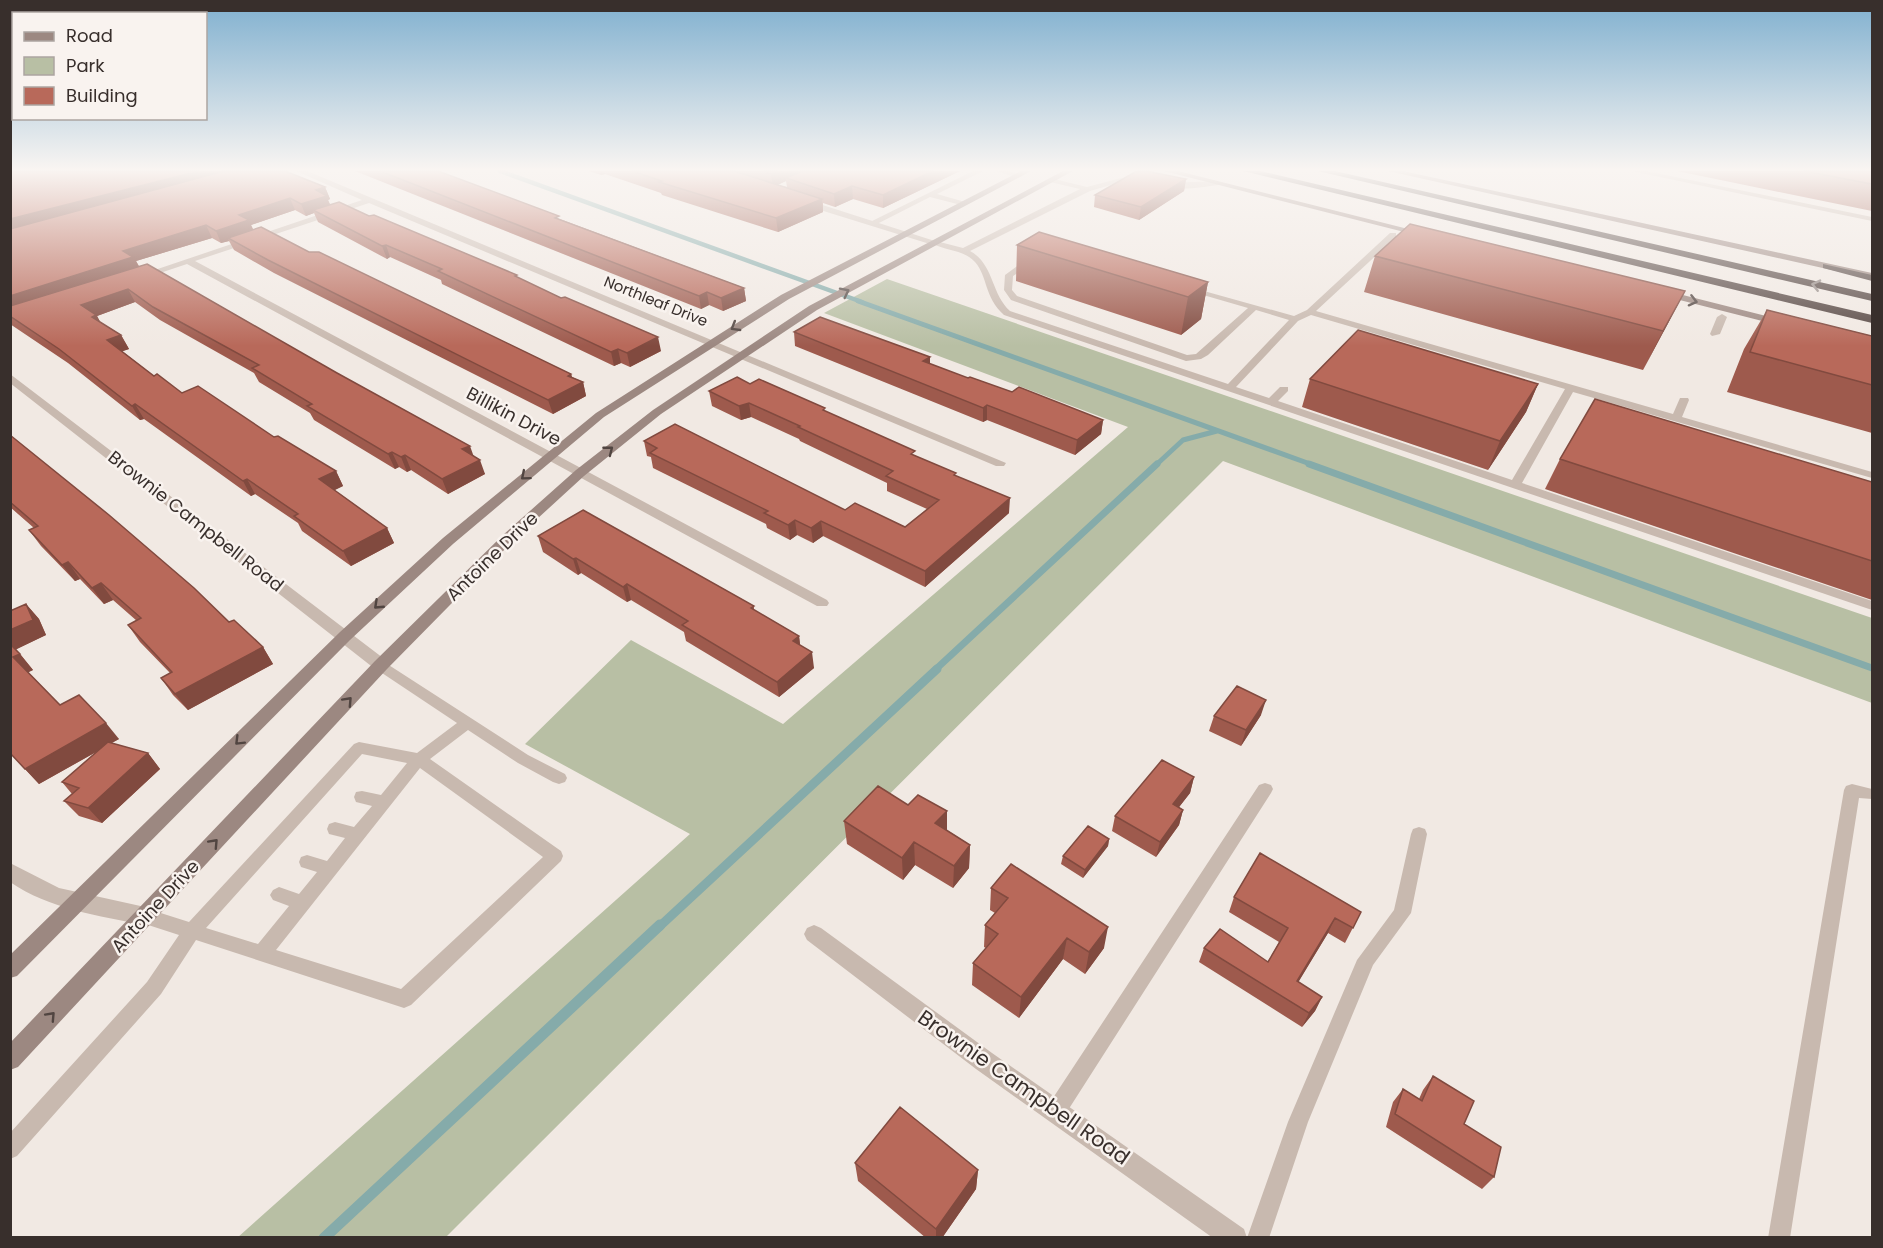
<svg xmlns="http://www.w3.org/2000/svg" width="1883" height="1248" font-family="Poppins,sans-serif">
	<style>
		.green { fill: #b8bfa4 }
		.lines { fill: none; stroke-linecap: round; stroke-linejoin: round }
		.stream-far4 { stroke: #85abaa; stroke-width: 4.5 }
		.stream-far3 { stroke: #85abaa; stroke-width: 5 }
		.stream-far2 { stroke: #85abaa; stroke-width: 7 }
		.stream-far1 { stroke: #85abaa; stroke-width: 9 }
		.stream { stroke: #85abaa; stroke-width: 11 }
		.service { fill: #c8b9af; fill-rule: evenodd }
		.minor { fill: #c8b9af; fill-rule: evenodd }
		.secondary { fill: #9c8881; fill-rule: evenodd }
		.motorway { fill: #584945; fill-rule: evenodd }
		.wall { fill: #9e5a4d; fill-rule: evenodd }
		.shaded-wall { fill: #814a3f }
		.building { fill: #b8695a; stroke: #814a3f; stroke-width: 1.5 }
		.oneway { stroke: #988d89 }
		.oneway2 { stroke: #514541 }
		.labels { text-anchor: middle; dominant-baseline: central; stroke-width: 5; stroke-linejoin: round; paint-order: stroke }
		.far-street-label { font-size: 15px; fill: #382f2c; stroke: #f9f3ef }
		.street-label { font-size: 18px; fill: #382f2c; stroke: #f9f3ef }
		.near-street-label { font-size: 21px; fill: #382f2c; stroke: #f9f3ef }
	</style>
	<rect width="100%" height="100%" fill="#f1e9e3"/>
	<path class="green" d="M887,279L1872,618V703L1223,461L446,1237L237,1238L690,834L525,744L631,640L783,724L1128,427L824,313Z"/>
	<g class="lines">
		<path class="stream-far4" d="M500,171L862,302"/>
		<path class="stream-far3" d="M858,301L1313,465
			M1156,465L1183,440L1217,431"/>
		<path class="stream-far2" d="M1309,464L1872,668
			M935,670L1157,464"/>
		<path class="stream-far1" d="M659,927L937,669"/>
		<path class="stream" d="M324,1238L660,925"/>
		<path class="service" d="M973,171H983L937,194L965,202V206L930,197L875,225L868,223Z
			M996,171H1008L1022,176L1018,178Z
			M1631,171H1646L1872,217V221Z
			M1139,177H1142V181L1121,182L1090,191L970,251C994,264 991,294 1010,311L1228,384L1289,320L1256,310L1208,355L1201,359L1186,361L1011,300L1004,290L1005,275L1028,258H1034V262L1013,276L1012,290L1017,296L1187,355L1196,354L1248,308L1186,290V286L1294,316L1307,310L1390,233H1396V237L1316,311L1673,414L1680,398H1688L1689,400L1682,417L1872,472V478L1573,392L1522,483L1872,601V610L1004,315C984,297 988,277 975,262C963,249 944,251 932,243L936,241L963,248L1080,189L1050,182V178L1087,187L1121,178ZM1311,315L1565,389L1512,480L1278,401L1288,391V387H1280L1269,398L1236,387L1298,321Z
			M1215,181H1218V185C1202,187 1177,192 1162,185C1169,182 1204,182 1215,181Z
			M1722,314L1727,317L1720,334L1712,336L1710,334L1717,317Z
			M381,660L528,755L565,774L567,778L565,782L559,784L553,782L518,763L468,730L430,759L561,851L563,856L561,861L411,1005L404,1008L196,940L161,994L17,1156L10,1159V1133L147,982L179,935L139,922L136,916L139,910L145,908L189,922L354,744L359,742L417,753L457,723L376,669L374,665L376,661ZM362,754L407,763L381,795L362,791L356,792L354,797L356,802L372,806L354,827L335,822L329,824L327,829L329,834L345,838L327,861L307,855L301,857L299,862L301,867L317,872L299,894L279,887L273,890L270,895L273,900L289,906L258,944L206,928ZM420,768L543,857L401,989L276,950Z
			M1265,783L1271,785L1273,789L1271,793L1063,1118L1056,1121L1049,1118L1046,1111L1049,1104L1259,785Z
			M1852,784L1872,789V799L1859,798L1790,1238H1768L1844,790L1846,786Z
			M1419,827L1425,829L1427,834L1411,913L1373,965L1308,1122L1269,1238H1247L1288,1122L1357,960L1394,910L1411,834L1413,829Z"/>
		<path class="minor" d="M296,171H307L1006,463L1004,466H996L369,203L195,261L827,600L829,603L827,606H817L187,264L139,280L134,277L362,200Z
			M801,200H807L941,243L933,245L801,204Z
			M10,374L387,661L389,665L387,669H375L10,383Z
			M10,863L59,888L145,907L152,910L155,916L152,922L145,925C99,916 49,909 10,882Z
			M814,925L821,928L992,1053L1244,1229L1247,1238H1213L976,1069L807,940L804,934L807,928Z"/>
		<path class="secondary" d="M1021,171H1031L789,299L604,417L453,544L350,640L17,976L10,978V955L340,632L443,538L596,413L781,295Z
			M1063,171H1073L817,310L661,414L584,476L513,541L387,669L18,1067L10,1070V1043L375,661L503,535L576,470L653,410L809,306Z
			M1164,171H1178L1428,234L1424,237Z
			M1388,171H1403L1872,273V279Z
			M1663,290L1786,321L1787,323L1782,326L1660,295V291Z"/>
		<path class="motorway" d="M1243,171H1260L1872,315V323Z
			M1318,171H1335L1872,294V301Z
			M1823,264L1872,275V281L1823,268Z"/>
	</g>
	<path class="wall" d="M10,171L325,187L330,199L328,200L330,204L369,216L518,278L661,351L630,367L621,363L614,366L442,284L441,280L390,257L387,259L318,222L314,213L306,216L295,210L251,225L253,229L309,252L571,374L572,377L583,382L586,396L553,414L274,273L234,250L229,241L221,243L212,238L136,261L139,266L473,456L485,474L448,494L411,470L407,472L399,467L395,469L314,420L310,413L259,382L254,373L160,320L135,302L97,316L100,322L121,335L129,349L122,351L154,376L182,393L274,437L336,471L343,486L334,490L387,528L394,543L351,566L302,531L298,523L255,494L251,496L144,419L140,420L68,363L10,324Z
		M355,171H438L560,219L744,288L746,301L723,311L709,305L701,309Z
		M589,171H960L883,208L853,199L835,207L823,203V212L778,232L662,195L661,193L605,174L601,175ZM786,181L787,187L777,185Z
		M1677,171H1872V211Z
		M1186,179L1184,191L1139,220L1094,207L1095,195Z
		M1017,245L1208,282L1201,319L1181,335L1016,281Z
		M1375,256L1685,291L1643,370L1364,292Z
		M1767,310L1872,336V433L1727,392L1744,349Z
		M794,332L930,364L968,378L1103,420L1101,434L1075,455L987,420L983,422L795,346Z
		M1310,379L1538,384L1526,412L1488,470L1302,407Z
		M750,384L825,411L956,476L1009,513L925,587L823,536L813,543L797,535L790,540L767,528L766,524L653,468L651,457L647,456L644,441L845,510L905,527L927,509L887,491V483L800,441L799,439L751,417L741,420L712,406L709,391Z
		M10,435L229,622L263,647L273,664L188,710L173,695L161,678L170,673L140,642L128,625L137,621L113,600L104,604L80,579L75,581L41,546L29,530L34,528L10,507Z
		M1560,459L1872,482V600L1545,489Z
		M538,536L754,606V610L799,636L800,645L814,668L779,697L686,641L684,632L631,600L627,602L581,573L578,575L543,552Z
		M26,604L39,619L46,635L16,649L33,670L28,672L60,705L119,739L111,743L148,753L160,769L102,823L79,816L64,801L72,794L62,782L98,751L39,784L10,753V611Z
		M1261,715L1241,746L1209,731L1214,716Z
		M1194,777L1190,793L1179,807L1183,810L1179,825L1156,857L1112,831L1115,816Z
		M844,821L947,830L970,845L969,868L953,888L915,865L903,880L847,844Z
		M1109,839L1108,846L1083,878L1061,864L1063,856Z
		M991,888L1104,948L1085,974L1063,959L1019,1018L972,985L973,963L986,948L984,947L985,925L995,913L990,910Z
		M1234,897L1361,912L1345,943L1328,933L1298,982L1322,997L1315,1011L1302,1027L1199,962L1204,948L1268,962L1279,942L1229,912Z
		M1433,1076L1464,1124L1494,1177L1482,1189L1386,1127L1393,1102L1403,1089L1419,1099L1423,1090Z
		M855,1163L978,1170L976,1189L942,1238H926L858,1181Z"/>
	<path class="shaded-wall" d="M199,171H249L10,234V219Z
		M600,171H604L605,174L601,175Z
		M777,171H808L786,178V181L773,187L771,174Z
		M933,171H960L883,208V195Z
		M1186,179L1184,191L1139,220L1141,207Z
		M852,186L853,199L835,207L834,194Z
		M325,187L330,199L328,200L331,208L313,210L314,213L306,216L301,204L316,190Z
		M290,198L295,210L251,225L254,232L228,238L229,241L221,243L216,231L239,215Z
		M822,199L823,212L778,232L776,218Z
		M206,225L212,238L136,261L140,269L10,311V296L123,251Z
		M386,245L390,257L387,259L382,246Z
		M1208,282L1201,319L1181,335L1188,297Z
		M744,288L746,301L723,311L721,298Z
		M128,289L135,302L97,316L104,329L81,305Z
		M1685,291L1665,329L1643,370L1663,331Z
		M707,292L709,305L701,309L699,296Z
		M121,335L129,349L115,354L107,340Z
		M658,337L661,351L630,367L627,353Z
		M618,349L621,363L614,366L611,352Z
		M930,357V371L923,361Z
		M571,374L574,386L583,382L586,396L553,414L548,400L568,376Z
		M1538,384L1526,412L1488,470L1500,441Z
		M749,403L751,417L741,420L739,406Z
		M135,404L144,419L140,420L132,406Z
		M987,405V420L983,422V408Z
		M1103,420L1101,434L1075,455L1077,440Z
		M470,446L475,460L462,449Z
		M392,452L399,467L395,469L388,454Z
		M405,455L411,470L407,472L401,457Z
		M480,460L485,474L448,494L442,479Z
		M336,471L343,486L327,494L319,479Z
		M247,479L255,494L251,496L243,481Z
		M1010,498L1009,513L925,587V571Z
		M795,520L797,535L790,540L788,525Z
		M821,521L823,536L813,543L811,528Z
		M387,528L394,543L351,566L343,551Z
		M576,558L581,573L578,575L573,559Z
		M68,562L80,579L75,581L62,565Z
		M101,583L113,600L104,604L92,588Z
		M627,584L631,600L627,602L623,587Z
		M26,604L39,619L46,635L15,650L10,645V630Z
		M799,636L801,652L793,641Z
		M263,647L273,664L188,710L175,694Z
		M812,652L814,668L779,697L777,682Z
		M20,654L33,670L27,673L13,657Z
		M1266,700L1261,715L1241,746L1246,730Z
		M106,723L119,739L39,784L25,769Z
		M148,753L160,769L102,823L88,808Z
		M1194,777L1190,793L1169,820L1173,804Z
		M1183,810L1179,825L1156,857L1160,842Z
		M947,811V834L935,823Z
		M1109,839L1108,846L1083,878L1085,870Z
		M914,842L915,865L903,880L902,858Z
		M970,845L969,868L953,888L954,866Z
		M1335,918L1328,933L1290,996L1297,981Z
		M1108,927L1104,948L1085,974L1089,952Z
		M1067,938L1063,959L1019,1018L1021,997Z
		M1322,997L1315,1011L1302,1027L1309,1013Z
		M978,1170L976,1189L942,1238H936V1229Z"/>
	<path class="building" d="M10,171H199L10,219Z
		M224,171H285L325,187L316,190L327,196L301,204L290,198L239,215L249,220L216,231L206,225L123,251L133,257L10,296V229Z
		M380,171H438L559,216L555,218L744,288L721,298L707,292L699,296Z
		M632,171H734L822,199L776,218L659,182L662,181Z
		M763,171H777L771,174Z
		M802,171H933L883,195L852,186L834,194L786,178Z
		M1146,171L1186,179L1141,207L1095,195L1135,172Z
		M1804,171H1872V184Z
		M339,202L369,216L374,215L517,275L515,276L561,298L565,297L658,337L627,353L618,349L611,352L438,271L442,269L386,245L382,246L313,210Z
		M1410,224L1685,291L1663,331L1375,256Z
		M261,227L309,252H319L571,374L568,376L583,382L548,400L268,260L228,238Z
		M1039,232L1208,282L1188,297L1017,245Z
		M147,264L337,373L470,446L462,449L480,460L442,479L405,455L401,457L392,452L388,454L307,406L312,404L252,368L259,365L153,307L128,289L81,305L96,315L92,317L121,335L107,340L154,376L157,374L182,393L198,386L274,437L278,436L336,471L319,479L387,528L343,551L294,516L298,514L247,479L243,481L135,404L132,406L59,349L10,316V306Z
		M1767,310L1872,336V385L1750,352Z
		M820,317L930,357L923,361L968,378L970,377L1012,392L1019,387L1103,420L1077,440L987,405L983,408L794,332Z
		M1358,330L1538,384L1500,441L1310,379Z
		M737,377L750,384L759,379L825,408L823,410L915,451L911,454L956,473L954,475L1010,498L925,571L821,521L811,528L795,520L788,525L764,513L768,511L650,453L657,448L644,441L675,424L845,510L855,503L905,527L939,500L886,476L893,471L798,427L800,426L749,403L739,406L709,391Z
		M1595,399L1872,482V561L1560,459Z
		M10,435L109,515L194,588L229,622L234,620L263,647L175,694L161,678L172,672L128,625L141,618L101,583L92,588L68,562L62,565L29,530L38,526L10,502Z
		M583,510L754,606L751,608L799,636L793,641L812,652L777,682L682,625L688,621L627,584L623,587L576,558L573,559L538,536Z
		M26,604L33,620L10,630V611Z
		M10,644L20,654L13,657L60,705L79,695L106,723L25,769L10,753Z
		M1237,686L1266,700L1246,730L1214,716Z
		M108,742L148,753L88,808L64,801L79,788L62,782Z
		M1162,760L1194,777L1173,804L1183,810L1160,842L1115,816Z
		M878,786L908,805L918,795L947,811L935,823L970,845L954,866L914,842L902,858L844,821Z
		M1088,826L1109,839L1085,870L1063,856Z
		M1260,853L1361,912L1353,928L1335,918L1297,981L1322,997L1309,1013L1204,948L1220,929L1268,962L1288,928L1234,897Z
		M1011,864L1108,927L1089,952L1067,938L1021,997L973,963L998,934L985,925L1008,898L991,888Z
		M1433,1076L1474,1101L1464,1124L1501,1147L1494,1177L1395,1114L1403,1089L1422,1101Z
		M900,1107L978,1170L936,1229L855,1163Z"/>
	<defs><path id="oneway-chevron" d="M-2-3.5L2.5 0L-2 3.5" fill="none" stroke-width="1.6" stroke-linecap="round" stroke-linejoin="round" transform="scale(1.5)"/></defs>
	<use class="oneway" href="#oneway-chevron" transform="translate(1816 285) rotate(-167)"/>
	<g class="oneway2">
		<use href="#oneway-chevron" transform="translate(845 292) rotate(-27)"/>
		<use href="#oneway-chevron" transform="translate(1693 301) rotate(14)"/>
		<use href="#oneway-chevron" transform="translate(735 327) rotate(149)"/>
		<use href="#oneway-chevron" transform="translate(609 450) rotate(-38)"/>
		<use href="#oneway-chevron" transform="translate(525 476) rotate(140)"/>
		<use href="#oneway-chevron" transform="translate(378 605) rotate(137)"/>
		<use href="#oneway-chevron" transform="translate(348 701) rotate(-47)"/>
		<use href="#oneway-chevron" transform="translate(239 741) rotate(135)"/>
		<use href="#oneway-chevron" transform="translate(214 843) rotate(-47)"/>
		<use href="#oneway-chevron" transform="translate(51 1016) rotate(-47)"/>
	</g>
	<linearGradient id="sky" x2="0" y2="1"><stop stop-color="#80b0cf"/><stop offset="0.49" stop-color="#f9f5f2"/><stop offset="1" stop-color="#f9f5f2" stop-opacity="0"/></linearGradient>
	<rect width="1883" height="346" fill="url(#sky)"/>
	<g class="labels">
		<g class="far-street-label">
			<text transform="translate(656 301) rotate(22)">Northleaf Drive</text>
		</g>
		<g class="street-label">
			<text transform="translate(514 416) rotate(28)">Billikin Drive</text>
			<text transform="translate(196 521) rotate(38)">Brownie Campbell Road</text>
			<text transform="translate(492 556) rotate(-44)">Antoine Drive</text>
			<text transform="translate(155 906) rotate(-47)">Antoine Drive</text>
		</g>
		<g class="near-street-label">
			<text transform="translate(1024 1087) rotate(35)">Brownie Campbell Road</text>
		</g>
	</g>
	<rect width="1883" height="1248" fill="none" stroke="#382f2c" stroke-width="24"/>
	<rect x="12" y="12" width="195" height="108" fill="#f9f3ef" stroke="#aca5a1" stroke-width="1.5"/>
	<rect x="24" y="32" width="30" height="9" fill="#9c8881" stroke="#aca5a1" stroke-width="1.5"/>
	<text x="66" y="42" font-size="18" fill="#382f2c">Road</text>
	<rect x="24" y="57" width="30" height="18" fill="#b8bfa4" stroke="#aca5a1" stroke-width="1.5"/>
	<text x="66" y="72" font-size="18" fill="#382f2c">Park</text>
	<rect x="24" y="87" width="30" height="18" fill="#b8695a" stroke="#aca5a1" stroke-width="1.5"/>
	<text x="66" y="102" font-size="18" fill="#382f2c">Building</text>
</svg>
